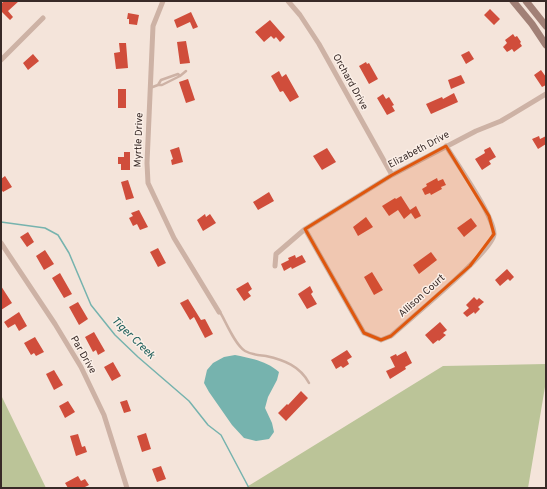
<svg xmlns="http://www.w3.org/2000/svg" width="547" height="489" font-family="Overpass,sans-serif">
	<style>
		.green { fill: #bbc498 }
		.water { fill: #76b3ae }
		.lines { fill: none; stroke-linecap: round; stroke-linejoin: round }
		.stream { stroke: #76b3ae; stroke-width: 1.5 }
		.building { fill: #d04d3b }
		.lane { stroke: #cdb2a5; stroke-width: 2.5 }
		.street { stroke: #cdb2a5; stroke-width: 5 }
		.secondary { stroke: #a18076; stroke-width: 7 }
		.marked { fill: #df570d; fill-opacity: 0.2; stroke: #df570d; stroke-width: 3; stroke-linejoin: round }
		.labels { text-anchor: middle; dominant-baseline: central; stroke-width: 3; stroke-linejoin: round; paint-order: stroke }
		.street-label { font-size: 10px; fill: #382a27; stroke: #fbefe7 }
		.water-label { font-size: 11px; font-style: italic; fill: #195d59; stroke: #fbefe7 }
	</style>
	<rect width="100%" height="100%" fill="#f4e4da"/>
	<path class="green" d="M546,364V381L528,488H245L443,366Z
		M1,395L46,488H1Z"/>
	<path class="water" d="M235,355C250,358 267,361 279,372L277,380L268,397L265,408L272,423L274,432L269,439L256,441L244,438L232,425L209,392L204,383L207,370L213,363L224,357Z"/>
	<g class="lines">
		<path class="stream" d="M1,222L45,228L58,235L69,253L91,305L115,335L138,357L189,401L208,425L221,435L249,488"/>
	</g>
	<path class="building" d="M4,1H19L8,11L13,17L10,20L1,11V4Z
		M490,9L500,19L494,25L484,15Z
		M191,12L198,27L193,29L190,22L177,28L174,20Z
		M128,13L139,15L137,25L129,24V19H127Z
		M270,20L285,37L280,42L276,37L274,39L271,36L264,42L255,32Z
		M513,34L515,37L517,36L521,42L520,43L522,46L514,52L512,49L507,52L503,47L507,43L505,40Z
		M186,41L190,63L180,64L177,42Z
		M119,43H126L128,68L116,69L114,53L120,52Z
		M469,51L474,59L466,64L461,55Z
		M33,54L39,61L28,70L23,63Z
		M366,62L367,64L369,63L378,79L369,84L359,66Z
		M541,70L546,77V85L542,87L534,75Z
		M279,71L282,77L286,74L299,97L290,102L283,91L280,92L271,76Z
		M461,75L465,83L451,89L448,80Z
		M188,79L195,100L186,103L179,82Z
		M118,89H126V108H118Z
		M454,93L458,102L431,114L426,104L442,97L443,99Z
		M383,94L386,99L389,97L394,105L392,106L395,111L387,115L377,98Z
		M539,136L540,139L546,136V144L538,149L532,139Z
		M179,147L183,162L172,165L171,160L173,159L170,150Z
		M490,147L496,157L489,161L491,164L482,170L475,159L485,153L484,150Z
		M327,148L336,162L322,170L313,156Z
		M124,152H130V170H121V164H118V157H124Z
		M5,176L12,187L3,192L1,189V179Z
		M437,178L438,181L443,179L446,185L441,187L442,189L431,195L430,193L425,195L422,189L427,186L426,184Z
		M128,180L134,198L126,200L121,182Z
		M269,192L274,201L258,210L253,202Z
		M401,196L410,210L416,206L421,216L415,219L411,213L404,219L398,210L389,216L382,206L395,198L396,199Z
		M139,210L148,227L140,230L137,224L133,226L129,218L133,216L131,213Z
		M205,214L206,217L210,214L216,223L203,231L197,220Z
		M366,217L373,227L358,236L353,227Z
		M471,218L477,226L464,237L457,228Z
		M28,232L34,242L27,247L20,237Z
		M158,248L166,263L158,267L150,252Z
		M45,250L54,264L44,270L36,256Z
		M431,252L437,260L419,274L413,265Z
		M295,255L296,258L302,255L306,262L292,269L291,267L284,271L281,264L289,260L288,258Z
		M507,269L514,277L510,281L508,279L500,286L495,280Z
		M372,272L383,290L374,295L364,277Z
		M60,273L72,294L64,298L52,278Z
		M248,282L252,289L248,292L251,296L244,301L236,289Z
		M1,286L12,303L1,310Z
		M310,286L313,292L311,294L317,304L307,309L298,294Z
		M474,297L477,300L479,298L484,302L478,307L480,309L475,314L474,312L467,317L463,313L469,308L466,305Z
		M188,299L201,320L205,319L213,334L205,338L194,317L190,320L180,303Z
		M78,302L88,319L79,325L69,307Z
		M19,312L27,326L19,331L15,324L8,328L4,322Z
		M440,322L447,330L443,333L446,335L439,341L438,340L433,344L425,335Z
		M94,332L105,351L98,355L96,350L93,352L85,337Z
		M35,337L44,352L36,356L34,353L31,355L24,343Z
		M347,350L352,357L347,360L349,364L343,368L341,366L336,369L331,360Z
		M406,351L412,363L405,367L406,369L390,379L386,371L395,367L390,357L396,354L397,356Z
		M113,362L121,376L112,381L104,367Z
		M54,370L63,385L54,390L46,374Z
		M301,391L308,398L286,421L278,413L287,404L288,405Z
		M127,400L131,411L124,413L120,402Z
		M68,401L75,412L65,418L59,406Z
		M146,433L151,449L142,452L137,436Z
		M78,434L82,447L85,446L87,452L76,456L70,436Z
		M161,466L166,479L157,482L152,469Z
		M78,476L81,481L85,479L89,485L83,488H68L65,483Z"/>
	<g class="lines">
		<path class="lane" d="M180,76L186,71
			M150,88L158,85L161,80L178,74L180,76L162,85H158
			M220,312C226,322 235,345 245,351C252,355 259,355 266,356C284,360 300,366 309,383"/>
		<path class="street" d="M163,1L153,26L147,163L148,183L174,238L219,312
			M288,1L300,15L319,44L392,175
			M1,60L43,18
			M305,229L364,333L381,340L391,336C407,321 494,251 494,234C494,216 457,164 446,146
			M1,243L55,324L81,367L104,415L127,488
			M275,266L276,254L305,229L392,175L476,131L501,121L546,94"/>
		<path class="secondary" d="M513,1L532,24L546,45
			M526,1L546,26"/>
	</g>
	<path class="marked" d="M446,146L489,216L494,234L470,266L391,336L381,340L364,333L305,229L392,175Z"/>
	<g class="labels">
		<g class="street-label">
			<text transform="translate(350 82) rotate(61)">Orchard Drive</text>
			<text transform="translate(139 140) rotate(-88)">Myrtle Drive</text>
			<text transform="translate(419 150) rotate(-28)">Elizabeth Drive</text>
			<text transform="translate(422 296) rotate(-42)">Allison Court</text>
			<text transform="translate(83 355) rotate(60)">Par Drive</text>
		</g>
		<g class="water-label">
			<text transform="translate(133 338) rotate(44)">Tiger Creek</text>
		</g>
	</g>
	<rect width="547" height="489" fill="none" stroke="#382a27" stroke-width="4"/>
</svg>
